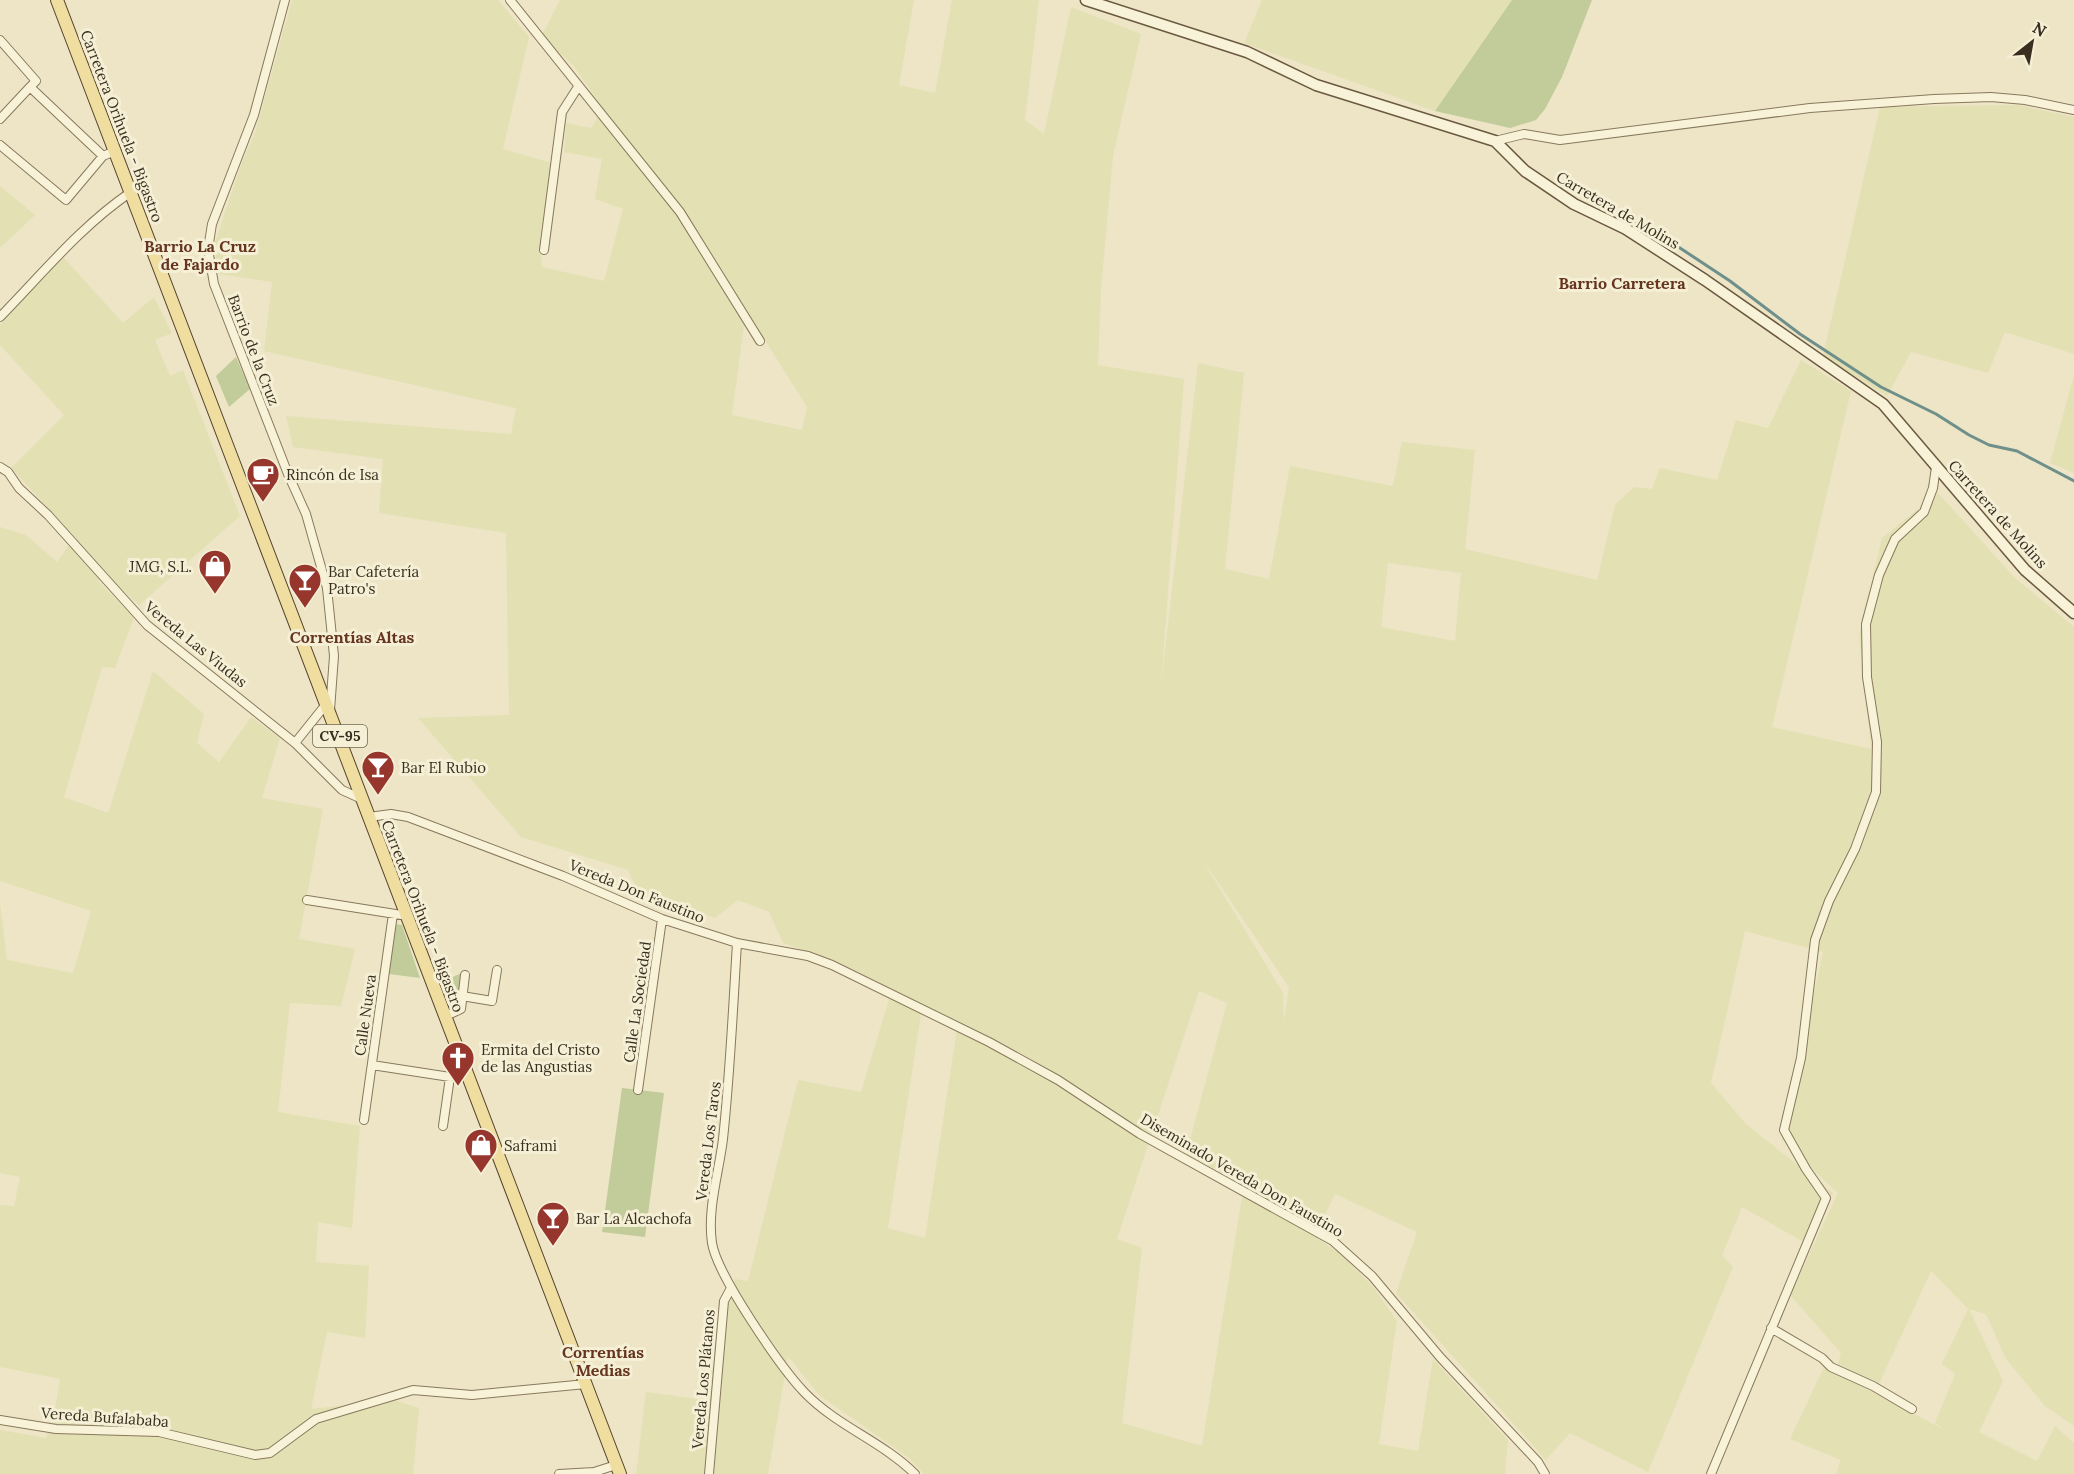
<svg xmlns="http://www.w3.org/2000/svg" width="2074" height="1474" font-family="Lora,serif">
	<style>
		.farmland { fill: #e3e0b3; fill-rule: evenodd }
		.green { fill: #c1cc9a }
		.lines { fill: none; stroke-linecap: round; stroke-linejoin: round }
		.stream { stroke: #6e8f8a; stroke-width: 3 }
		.street-casing { stroke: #88785c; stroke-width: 10 }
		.secondary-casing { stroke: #6a593f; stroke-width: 13 }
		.primary-casing { stroke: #564530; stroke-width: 14 }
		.street { stroke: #f8f2d9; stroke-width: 8 }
		.secondary { stroke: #f8f2d9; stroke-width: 10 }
		.primary { stroke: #efde9f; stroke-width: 12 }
		.labels { text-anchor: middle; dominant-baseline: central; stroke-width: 6; stroke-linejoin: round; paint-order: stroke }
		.shield { fill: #f5efd5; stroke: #716856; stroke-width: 1.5 }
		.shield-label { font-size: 14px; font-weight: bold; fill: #392e1f }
		.street-label { font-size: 15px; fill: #392e1f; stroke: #f5efd5 }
		.poi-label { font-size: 15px; fill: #392e1f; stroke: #f5efd5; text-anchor: start }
		.neighbourhood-label { font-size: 16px; font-weight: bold; fill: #653520; stroke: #f5efd5 }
	</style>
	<rect width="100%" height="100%" fill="#ede5c6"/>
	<path class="farmland" d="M292,0H498L529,37L503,149L552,163L540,240L542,267L604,281L623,209L595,199L602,159L564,152L566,123L591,128L603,108L573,65L541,37L560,0H914L899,85L935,93L952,0H1039L1025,120L1044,134L1071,7L1141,34L1113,156L1101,289L1098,365L1184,379L1161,686L1198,363L1244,373L1225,569L1269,579L1290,466L1393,486L1402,442L1475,450L1465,549L1597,580L1615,505L1634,487L1652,489L1660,468L1717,480L1736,420L1768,428L1801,360L1851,391L1772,727L1871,749L1859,635L1882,538L1938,493L2015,578L2074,627V1426L2045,1406L2006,1359L1986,1314L1969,1309L2003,1381L1979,1432L2037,1461L2055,1426L2074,1443V1474H1836L1841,1460L1790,1439L1824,1367L1945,1430L1935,1423L1955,1374L1942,1364L1968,1309L1931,1271L1878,1386L1838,1364L1841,1353L1790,1295L1838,1193L1782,1140L1823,952L1745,931L1711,1083L1746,1124L1833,1193L1802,1241L1742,1207L1722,1255L1733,1267L1648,1472L1570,1433L1546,1460L1396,1293L1417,1232L1335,1194L1321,1223L1318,1239L1341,1254L1374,1288L1397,1321L1379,1444L1418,1451L1433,1359L1508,1440L1505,1474H924L909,1458L819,1395L788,1356L768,1474H636L646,1392L704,1400L735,1279L748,1281L798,1080L861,1092L892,989L837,962L783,943L769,912L738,900L715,918L637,889L628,870L521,837L418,718L509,715L506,533L379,513L383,459L293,447L286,416L511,434L516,408L264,351L272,282L219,274L214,245L241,165L255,133ZM746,310L807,407L802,430L732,415ZM1388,563L1461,573L1455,641L1381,627ZM1200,856L1289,987L1284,1021L1283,993ZM1199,991L1227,1003L1186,1154L1244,1184L1202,1446L1122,1423L1142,1248L1117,1239ZM931,1010L958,1023L925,1238L888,1228L921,1014Z
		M1262,0H1512L1435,111L1244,43Z
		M2018,105L2074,117V354L2005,332L1988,373L1911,352L1887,396L1823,356L1880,107Z
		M0,186L35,215L0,248Z
		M63,257L123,323L154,297L172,333L155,340L170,376L183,370L240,516L139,605L103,572L98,581L134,618L115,668L102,667L64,797L108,813L153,671L204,714L197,743L219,762L251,717L280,738L262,798L323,809L299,939L355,949L341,1006L290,1003L278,1112L360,1126L352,1228L318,1222L316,1262L369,1266L365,1338L327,1332L311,1409L394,1400L419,1408L413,1474H0V1430L46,1438L54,1416L60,1379L0,1367V1205L14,1206L20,1177L0,1173V903L7,960L73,973L91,911L0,881V527L26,535L57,562L75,537L11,468L64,415L0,345V325L4,320L0,323V312L7,317Z
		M2074,375V473L2050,463Z"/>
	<path class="green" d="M1512,0H1592L1562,77L1545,109L1536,120L1510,128L1435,111Z
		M236,357L250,389L229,407L216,376Z
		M394,924L402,925L420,978L389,974Z
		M462,973L460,1002L451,1006L443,981Z
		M622,1088L664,1093L645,1237L602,1232Z"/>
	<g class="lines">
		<path class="stream" d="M1596,202L1677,246L1730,281L1800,334L1881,387L1936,414L1969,435L1989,445L2017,451L2074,481"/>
		<g class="street-casing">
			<path id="street" d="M285,0L254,115L212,224L208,249L214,284L288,474L306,514L327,588L334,656L330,710
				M510,0L680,212L760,341
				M0,40L36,81L30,87L103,156L115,151
				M0,119L30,87
				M1495,141L1524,134L1560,140L1810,108L1934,99L1991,97L2025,100L2074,110
				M0,145L66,200L103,156
				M544,250L562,112L578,87
				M0,317C42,274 81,226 131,192
				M0,467L8,472L19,488L48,515L147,625L295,743L342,790L364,800
				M295,743L327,703
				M369,817L391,814L408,817L563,876L662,919L737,943L808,956L832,965L989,1042L1058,1080L1140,1134L1333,1241L1372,1276L1440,1357L1538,1462L1545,1474
				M307,900L408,916
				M737,943C733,1009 730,1074 723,1139C719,1172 707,1209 712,1243C717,1275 781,1368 805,1393C837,1426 883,1442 915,1474
				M462,996L492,1001L497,970
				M446,1016L461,1009L465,975
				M372,1065L450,1077L468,1074
				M638,1090L662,919
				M364,1120L393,914
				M443,1126L450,1077
				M1771,1328L1822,1358L1831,1367L1873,1386L1912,1409
				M0,1420L56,1429L159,1432L255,1455L270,1453L316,1419L413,1390L472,1395L586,1384
				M559,1474L594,1472L616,1465
				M709,1474L724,1301L731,1288
				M1711,1474L1826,1198L1806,1169L1784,1130L1801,1058L1815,940L1829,901L1855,849L1876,792L1877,742L1867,677L1866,624L1879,575L1895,539L1924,512L1933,488L1936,467"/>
		</g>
		<g class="secondary-casing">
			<path id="secondary" d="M1086,0L1247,52L1316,85L1495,141L1525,171L1574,204L1626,229L1705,280L1883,404L2025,570L2074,613"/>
		</g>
		<g class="primary-casing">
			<path id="primary" d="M57,0L620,1474"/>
		</g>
		<use href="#street" class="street"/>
		<use href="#secondary" class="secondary"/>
		<use href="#primary" class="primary"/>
	</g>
	<defs>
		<g id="cafe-pin" transform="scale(1.725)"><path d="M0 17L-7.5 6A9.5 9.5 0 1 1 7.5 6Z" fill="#96362d" stroke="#f5efd5"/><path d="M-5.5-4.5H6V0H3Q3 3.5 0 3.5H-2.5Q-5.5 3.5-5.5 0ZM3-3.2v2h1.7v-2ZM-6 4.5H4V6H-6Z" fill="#fff"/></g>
		<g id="shop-pin" transform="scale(1.725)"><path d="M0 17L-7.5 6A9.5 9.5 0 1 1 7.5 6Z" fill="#96362d" stroke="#f5efd5"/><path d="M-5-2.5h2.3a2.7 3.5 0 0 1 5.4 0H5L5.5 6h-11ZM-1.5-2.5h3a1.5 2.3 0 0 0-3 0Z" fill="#fff"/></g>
		<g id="bar-pin" transform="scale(1.725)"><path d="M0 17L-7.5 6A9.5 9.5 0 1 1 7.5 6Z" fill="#96362d" stroke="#f5efd5"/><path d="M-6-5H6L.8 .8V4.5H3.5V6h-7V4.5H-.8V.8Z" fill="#fff"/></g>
		<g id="church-pin" transform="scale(1.725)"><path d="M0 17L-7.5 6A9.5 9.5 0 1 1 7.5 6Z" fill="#96362d" stroke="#f5efd5"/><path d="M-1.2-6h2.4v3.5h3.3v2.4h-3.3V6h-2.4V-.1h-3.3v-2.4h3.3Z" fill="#fff"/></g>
	</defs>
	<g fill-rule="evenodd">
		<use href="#cafe-pin" x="263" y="474"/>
		<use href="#shop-pin" x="215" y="566"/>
		<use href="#bar-pin" x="305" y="580"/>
		<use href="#bar-pin" x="378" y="767"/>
		<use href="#church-pin" x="458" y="1058"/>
		<use href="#shop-pin" x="481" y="1145"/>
		<use href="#bar-pin" x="553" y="1218"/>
	</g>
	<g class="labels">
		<rect class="shield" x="313" y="725" width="54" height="22" rx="4.5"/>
		<g class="shield-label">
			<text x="340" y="736">CV-95</text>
		</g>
		<g class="street-label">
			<text transform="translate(122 126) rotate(69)">Carretera Orihuela - Bigastro</text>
			<text transform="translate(1618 210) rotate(30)">Carretera de Molins</text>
			<text transform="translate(254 350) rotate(69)">Barrio de la Cruz</text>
			<text transform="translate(1998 514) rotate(48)">Carretera de Molins</text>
			<text transform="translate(196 644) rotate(39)">Vereda Las Viudas</text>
			<text transform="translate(637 891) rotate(22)">Vereda Don Faustino</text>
			<text transform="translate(423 916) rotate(69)">Carretera Orihuela - Bigastro</text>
			<text transform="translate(637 1002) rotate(-82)">Calle La Sociedad</text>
			<text transform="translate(365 1015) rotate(-82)">Calle Nueva</text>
			<text transform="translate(708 1141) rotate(-83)">Vereda Los Taros</text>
			<text transform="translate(1242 1175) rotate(30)">Diseminado Vereda Don Faustino</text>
			<text transform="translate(703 1379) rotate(-85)">Vereda Los Plátanos</text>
			<text transform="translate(105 1417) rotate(4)">Vereda Bufalababa</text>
		</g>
		<g class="poi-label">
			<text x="286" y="474">Rincón de Isa</text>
			<text x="192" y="566" text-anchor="end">JMG, S.L.</text>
			<text x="328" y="571">Bar Cafetería<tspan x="328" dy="17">Patro's</tspan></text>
			<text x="401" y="767">Bar El Rubio</text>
			<text x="481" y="1049">Ermita del Cristo<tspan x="481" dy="17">de las Angustias</tspan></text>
			<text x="504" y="1145">Saframi</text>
			<text x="576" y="1218">Bar La Alcachofa</text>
		</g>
		<g class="neighbourhood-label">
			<text x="200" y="246">Barrio La Cruz<tspan x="200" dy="18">de Fajardo</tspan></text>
			<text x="1622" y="283">Barrio Carretera</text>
			<text x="352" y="637">Correntías Altas</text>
			<text x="603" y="1352">Correntías<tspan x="603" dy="18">Medias</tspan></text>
		</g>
	</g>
	<g transform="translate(2032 42) rotate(31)" stroke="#f5efd5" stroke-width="4.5" paint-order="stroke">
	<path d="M0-4.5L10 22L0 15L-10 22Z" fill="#392e1f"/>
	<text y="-9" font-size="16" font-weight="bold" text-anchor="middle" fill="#392e1f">N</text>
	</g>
</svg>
